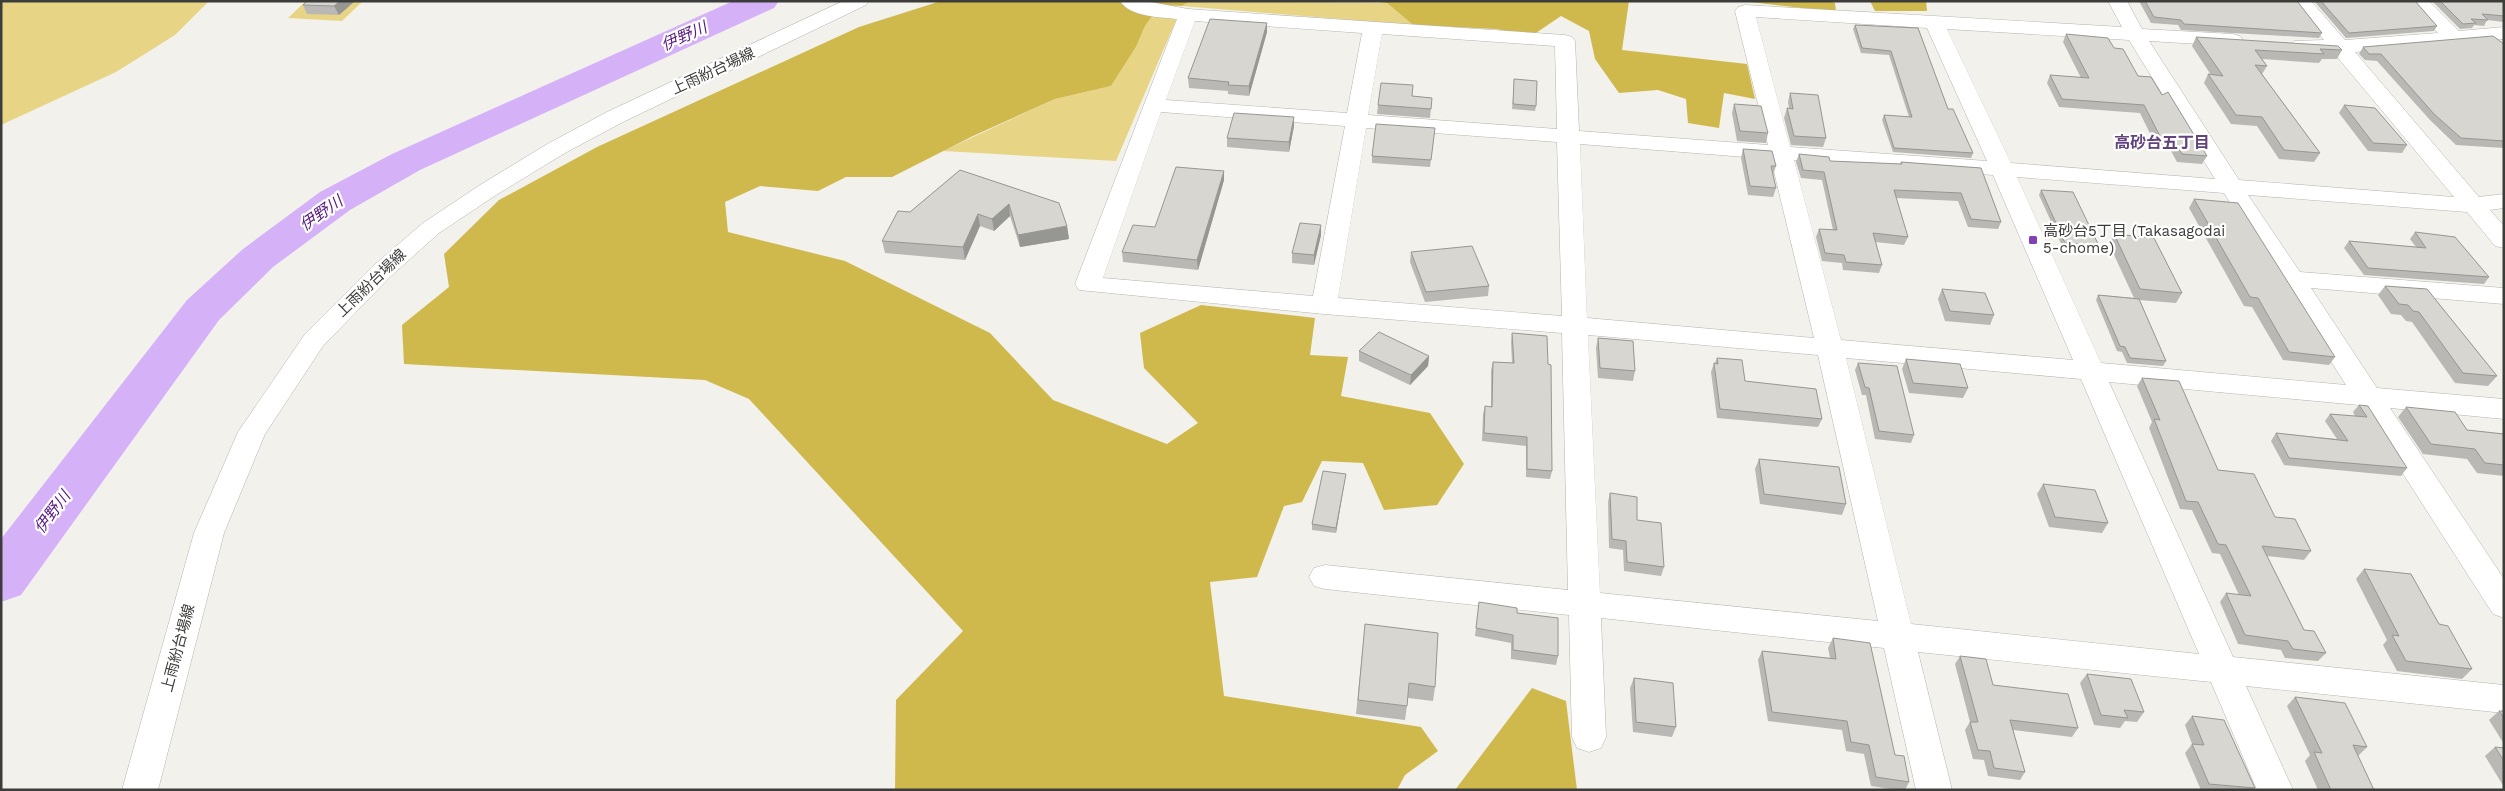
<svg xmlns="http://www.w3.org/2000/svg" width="2505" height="791" font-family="'Work Sans','Noto Sans JP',sans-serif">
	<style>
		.green { fill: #e7d585 }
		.forest { fill: #d0b94c }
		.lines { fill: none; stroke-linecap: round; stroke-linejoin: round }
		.river { fill: #d5b2f8; fill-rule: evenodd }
		.minor-casing { stroke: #b4b3ae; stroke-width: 1 }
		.major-casing { stroke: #b4b3ae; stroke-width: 1 }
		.minor { fill: #fff; fill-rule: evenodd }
		.major { fill: #fff; fill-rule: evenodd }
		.wall { fill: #b9b8b4 }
		.shaded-wall { fill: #969692 }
		.building { fill: #d7d6d1; stroke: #969692 }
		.poi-dot { fill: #8341b5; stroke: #fff; stroke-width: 2 }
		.labels { text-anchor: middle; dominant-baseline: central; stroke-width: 4.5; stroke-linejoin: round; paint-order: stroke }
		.street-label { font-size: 15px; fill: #3c3c3a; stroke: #fff }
		.poi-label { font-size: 15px; fill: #3c3c3a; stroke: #fff; text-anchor: start }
		.water-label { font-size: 16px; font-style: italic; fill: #581c81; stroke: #fff }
		.neighbourhood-label { font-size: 16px; font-weight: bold; fill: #62437e; stroke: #fff }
	</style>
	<rect width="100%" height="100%" fill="#f2f1ec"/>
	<path class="green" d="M1,1H209L175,35L116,72L1,125Z
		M306,1H363L342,21L288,18Z
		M1190,1L1387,3L1413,25L1182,6Z
		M1152,16L1177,18L1116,161L943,151L1055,99L1111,86L1136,47L1145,26Z"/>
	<path class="forest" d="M941,1H1190L1182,6L1160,5L1145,26L1136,47L1111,86L1055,99L973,136L892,177H846L818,191L760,186L725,202L728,232L845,261L990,333L1053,400L1167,444L1198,423L1144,368L1140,333L1201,305L1315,318L1310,355L1348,357L1341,396L1430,413L1464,464L1437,505L1384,510L1363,463L1322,461L1302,502L1284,506L1257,577L1210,582L1224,696L1421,727L1438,751L1405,775L1397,790H895L896,700L963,631L749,399L705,380L404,364L402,325L449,287L444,254L499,200L597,147L859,27Z
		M1370,1H1629L1622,50L1747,64L1755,99L1724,93L1719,128L1688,123L1686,99L1658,90L1619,93L1595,59L1589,31L1561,16L1533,35L1495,29L1413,25L1387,3Z
		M1741,1H1830L1835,3L1836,12Z
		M1870,1H1926L1927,11H1875Z
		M1532,688L1566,701L1577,790H1455Z"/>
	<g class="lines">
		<path class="river" d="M733,1H779L774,8L420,170L350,210L273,267L219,320L21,595L1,602V539L187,300L243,249L320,192L392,154Z"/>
		<g class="minor-casing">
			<path id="minor" d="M1120,1H1145L1188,9L1565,35L1572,37L1575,41L1579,131L1768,145L1735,11L1738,7L1745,5L2122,27L2108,1H2127L2142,29L2233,34L2240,36L2243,40L2240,44L2233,46L2149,41L2239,180L2454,197L2334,53L2294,49L2291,45L2294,41L2324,40L2292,1H2311L2345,40L2438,33L2409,1H2429L2459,31L2504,27V39L2355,52L2479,197L2504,194V208L2490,210L2504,226V248L2495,246L2467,212L2248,195L2300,272L2504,288V304L2311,288L2377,388L2504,399V419L2390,408L2504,579V618L2493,614L2359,405L2109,382L2233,657L2504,685V713L2246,686L2293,790H2257L2211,682L1918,652L1952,790H1916L1884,648L1601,618L1606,737L1601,748L1589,752L1577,748L1572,737L1569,615L1325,589L1314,586L1309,577L1314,568L1325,565L1568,590L1562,333L1324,314L1079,290L1075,284L1177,19C1160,17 1130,17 1120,1ZM1756,17L1927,28L1987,161L1790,147ZM1195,21L1362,33L1347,113L1166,100ZM1947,29L2129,40L2215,179L2011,163ZM1382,34L1555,46L1557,129L1368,115ZM1161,112L1345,126L1313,296L1103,278ZM1366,128L1557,142L1562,316L1338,298ZM1580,144L1771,159L1814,338L1587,318ZM1794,160L1993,175L2073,360L1841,340ZM2017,177L2224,193L2346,385L2101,363ZM1588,335L1818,355L1878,621L1600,593ZM1846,358L2081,379L2199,654L1911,624Z"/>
		</g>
		<g class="major-casing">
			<path id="major" d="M843,1H868L866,5L623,122L565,153L496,195L439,233L390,277L323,346L265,434L224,533L158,790H122L194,533L238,432L305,334L372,267L423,223L480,185L549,143L607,112Z"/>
		</g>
		<use href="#minor" class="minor"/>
		<use href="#major" class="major"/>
	</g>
	<path class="wall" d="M307,1H355L339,15L307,14L303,5Z
		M2139,1H2297L2322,33L2319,38L2181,30L2178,25L2151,23Z
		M2314,1H2415L2437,26L2434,31L2346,38Z
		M2432,1H2504V22L2487,20L2484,26L2474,25L2472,28L2460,29Z
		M1267,23V32L1249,96L1228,94V91L1189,88L1188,78Z
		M1855,25L1918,28L1948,109L1973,153L1971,158L1893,152L1882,120L1884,115L1909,117L1889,55L1861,53L1853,29Z
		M2066,34L2114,48L2138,76L2162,95L2207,156L2202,164L2177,162L2170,149L2157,148L2140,113L2059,107L2047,83L2050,75L2081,78L2063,42Z
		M2196,37L2342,50L2337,59H2322L2319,63L2262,59L2267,66L2262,74L2320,153L2314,162L2279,159L2257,126L2231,124L2204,83L2208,74L2211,75L2192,46Z
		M2504,44V148L2456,145L2430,120L2377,61L2365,60L2359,54L2363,47Z
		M1514,84L1536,106L1535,111L1512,109Z
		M1790,93L1826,138L1823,147L1791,145L1784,118L1787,108H1789L1788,102Z
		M1412,96L1432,98L1430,118L1377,114L1378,105Z
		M1734,104L1768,133L1766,143L1737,141L1732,113Z
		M2344,105L2407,145L2402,153L2368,151L2339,113Z
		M1294,126L1289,152L1227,147V138Z
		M1435,128L1430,167L1372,163V156Z
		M1743,149L1776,166L1773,175L1776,188L1773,197L1748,195L1741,158Z
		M1799,154L1830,161L1900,164L1901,162L1981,168L2001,222L1998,229L1968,227L1958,201L1896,198L1908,237L1904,245L1875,242L1882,265L1879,273L1843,270L1842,263L1822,261L1816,237L1819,229L1833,230L1822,180L1801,178L1796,162Z
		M960,170L1067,226L1069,239L1020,247L1010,216L994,231L980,226L965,260L885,253L882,241L910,212Z
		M1224,180L1198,270L1123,262L1122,252Z
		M2041,190L2099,246L2097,251L2063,248L2039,195Z
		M2194,199L2335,357L2329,365L2283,360L2252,307L2244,306L2189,208Z
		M2415,232L2489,277L2484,284L2364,275L2344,248L2349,241L2416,247L2410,239Z
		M2114,234L2182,293L2176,303L2139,300L2166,361L2163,366L2127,363L2122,352L2117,351L2096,300L2098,295L2134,298L2109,244Z
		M1321,235L1314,265L1292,263V253Z
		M1411,252L1489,286L1488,296L1425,302L1410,262Z
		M2385,286L2427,289L2497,376L2488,386L2455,383L2412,322L2406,321L2401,315L2391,314L2378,295Z
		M1942,289L1994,315L1990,325L1945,321L1938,299Z
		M1512,333L1552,471L1550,479L1526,477V446L1482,441L1483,414L1485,406L1491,407V370L1493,362L1512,363L1511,342Z
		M1598,338L1635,371L1633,381L1598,378L1596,348Z
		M1359,351L1429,356L1428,366L1410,385L1359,361Z
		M1717,358L1745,381L1822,419L1818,427L1717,418L1711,372L1714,363H1715Z
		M1906,359L1968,388L1963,398L1909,393L1902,369Z
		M1858,363L1914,435L1911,443L1875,439L1866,395H1862L1855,370Z
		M2142,378L2218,470L2275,517L2311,551L2304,560L2267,556L2304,630L2326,653L2318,661L2285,658L2281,650L2238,644L2220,602L2226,593L2239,595L2220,554L2212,553L2192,510L2180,509L2149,428L2152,422L2137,386Z
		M2359,405L2407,468L2401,476L2284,465L2271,441L2276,433L2337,439L2325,421L2330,414L2355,416L2353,412Z
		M2406,407L2467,430L2504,434V476L2477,473L2467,459L2423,454L2398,417Z
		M1759,459L1846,504L1842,515L1760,504L1755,469Z
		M1345,479L1336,533L1312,530V524Z
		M2043,484L2108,523L2102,533L2049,527L2037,494Z
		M1610,493L1637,520L1664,567L1661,576L1624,571L1623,550L1609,548L1608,502Z
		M2364,569L2439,624L2472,669L2462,679L2397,671L2383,645L2387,640L2356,579Z
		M1479,602L1517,613L1558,656L1556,665L1511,659V643L1475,636Z
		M1365,624L1435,687L1433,701L1408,698L1405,720L1356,714Z
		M1833,638L1909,782L1905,790H1897L1871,786L1864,754L1846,751L1842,730L1768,721L1758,660L1762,651L1830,658L1828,648Z
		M1960,656L1993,685L2078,728L2072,737L2013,730L2025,772L2020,780L1988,776L1984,760L1973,759L1965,730L1970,722L1955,664Z
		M2087,674L2144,712L2137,722L2125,721L2120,728L2094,725L2080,683Z
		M1634,678L1676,727L1672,737L1633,732L1630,688Z
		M2295,697L2367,747L2358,756L2374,790H2318L2305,761L2310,755L2287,706Z
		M2499,711H2504V744L2489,720Z
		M2192,716L2255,788L2253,790H2201L2185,753L2192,744L2185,725Z
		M2495,747L2504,748V787L2485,756Z"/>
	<path class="shaded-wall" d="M340,1H355L339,15L334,6Z
		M1267,23V32L1249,96V86Z
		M1294,117V126L1289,152V142Z
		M1224,171V180L1198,270L1197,260Z
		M1009,204L1010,216L994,231L992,219Z
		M978,214L980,226L965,260L963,247Z
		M1321,225V235L1314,265V255Z
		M1067,226L1069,239L1020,247L1018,235Z
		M1429,356L1428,366L1410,385L1411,375Z
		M1346,474L1345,479L1336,533V528Z"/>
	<path class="building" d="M307,1H340L334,6L303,5Z
		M2145,1H2297L2322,33L2184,24L2181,20L2154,17Z
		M2321,1H2415L2437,26L2349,33Z
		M2440,1H2504V16L2482,14L2488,20L2471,19L2476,23L2463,24Z
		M1210,19L1267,23L1249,86L1228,85L1229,82L1188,78Z
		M1855,25L1918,28L1948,109H1953L1973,153L1894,148L1884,115L1912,117L1891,51L1862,48Z
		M2066,34L2108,38L2114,48L2123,49L2138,76L2151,77L2162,95L2168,92L2207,156L2182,154L2174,141L2162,140L2144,105L2062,99L2050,75L2089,78Z
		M2493,36L2504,44V141L2461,138L2434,114L2381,54H2369L2363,47Z
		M2196,37L2338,46L2342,50L2320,49L2324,54L2255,50L2267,66L2255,65L2320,153L2284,150L2262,117L2236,115L2208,74L2223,76Z
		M1514,79L1537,81L1536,106L1513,104Z
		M1381,83L1413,85L1412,96L1432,98L1431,109L1378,105Z
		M1790,93L1818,95L1826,138L1794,136L1787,108L1793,109Z
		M1734,104L1761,106L1768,133L1740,131Z
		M2344,105L2375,108L2407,145L2373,143Z
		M1234,113L1294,117L1289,142L1227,138Z
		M1376,124L1435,128L1431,160L1372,156Z
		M1743,149L1772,151L1776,166H1771L1776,188L1750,186Z
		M1799,154L1829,157L1830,161L1902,164L1901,162L1981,168L2001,222L1971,219L1961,193L1894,190L1908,237L1873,233L1882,265L1846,262L1844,255L1825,253L1821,236L1819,229L1837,230L1824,172L1803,170Z
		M1176,167L1224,171L1197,260L1122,252L1133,225L1155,227Z
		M960,170L1059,203L1067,226L1018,235L1009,204L992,219L978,214L963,247L882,241L898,211L910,212Z
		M2041,190L2073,192L2099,246L2065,243Z
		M2194,199L2238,203L2335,357L2289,352L2258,298L2250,297Z
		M1300,223L1321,225L1314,255L1292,253Z
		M2415,232L2455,237L2489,277L2368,268L2349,241L2426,248Z
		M2114,234L2154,238L2182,293L2140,289Z
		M1472,246L1489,286L1426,292L1411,252Z
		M2385,286L2427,289L2497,376L2463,373L2419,312L2413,311L2408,305L2399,304Z
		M1942,289L1985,293L1994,315L1950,311Z
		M2098,295L2139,299L2166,361L2130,358L2125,347L2120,346Z
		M1379,332L1429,356L1411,375L1359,351Z
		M1512,333L1547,336L1548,364L1551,365L1552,471L1527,469V437L1484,433L1485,406L1492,407L1493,362L1514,363Z
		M1598,338L1633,341L1635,371L1600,368Z
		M1717,358L1742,360L1745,381L1816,389L1822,419L1720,409L1714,363L1718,364Z
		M1906,359L1960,364L1968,388L1913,383Z
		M1858,363L1897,366L1914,435L1879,431L1869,388L1865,387Z
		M2142,378L2179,381L2218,470L2254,474L2275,517L2295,519L2311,551L2262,546L2304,630L2314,631L2326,653L2293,649L2288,641L2245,635L2226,593L2251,596L2226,545L2218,544L2198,502L2186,501L2154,419L2160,420Z
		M2359,405L2368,406L2407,468L2289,458L2276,433L2348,441L2330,414L2367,417Z
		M2406,407L2455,412L2467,430L2504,434V465L2485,463L2475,449L2431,444Z
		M1759,459L1839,467L1846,504L1764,494Z
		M1323,471L1346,474L1336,528L1312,524Z
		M2043,484L2095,490L2108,523L2055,517Z
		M1610,493L1637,497V520L1661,523L1664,567L1627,562L1626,541L1612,539Z
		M2364,569L2411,574L2439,624L2448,626L2472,669L2406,661L2392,635L2399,636Z
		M1479,602L1517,608V613L1558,618V656L1513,650V635L1476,628Z
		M1365,624L1438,633L1435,687L1409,683L1407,706L1358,700Z
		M1833,638L1870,643L1895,755L1904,756L1909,782L1876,777L1869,745L1851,742L1847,721L1772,712L1762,651L1836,659Z
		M1960,656L1986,659L1993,685L2068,694L2078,728L2010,720L2025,772L1994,768L1990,751L1978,750L1970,722H1978Z
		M2087,674L2131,679L2144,712L2124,710L2128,718L2101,715Z
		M1634,678L1673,683L1676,727L1636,722Z
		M2295,697L2345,703L2367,747L2353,745L2374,790H2331L2314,752L2322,753Z
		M2499,711H2504V718Z
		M2192,716L2224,720L2255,788L2209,784L2192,744L2204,745Z
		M2495,747L2504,748V761Z"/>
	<rect class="poi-dot" x="2028" y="235" width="10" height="10" rx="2.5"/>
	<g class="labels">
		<g class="street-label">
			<text transform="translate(713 71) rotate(-25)">上雨紛台場線</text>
			<text transform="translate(371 283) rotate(-44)">上雨紛台場線</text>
			<text transform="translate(178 648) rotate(-75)">上雨紛台場線</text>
		</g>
		<g class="poi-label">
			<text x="2043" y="231">高砂台5丁目 (Takasagodai<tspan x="2043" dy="17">5-chome)</tspan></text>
		</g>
		<g class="water-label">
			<text transform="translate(684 36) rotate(-24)">伊野川</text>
			<text transform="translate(321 213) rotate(-35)">伊野川</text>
			<text transform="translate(52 512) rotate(-53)">伊野川</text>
		</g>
		<g class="neighbourhood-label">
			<text x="2162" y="142">高砂台五丁目</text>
		</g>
	</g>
	<rect width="2505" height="791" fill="none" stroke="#3c3c3a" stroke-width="5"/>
</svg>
